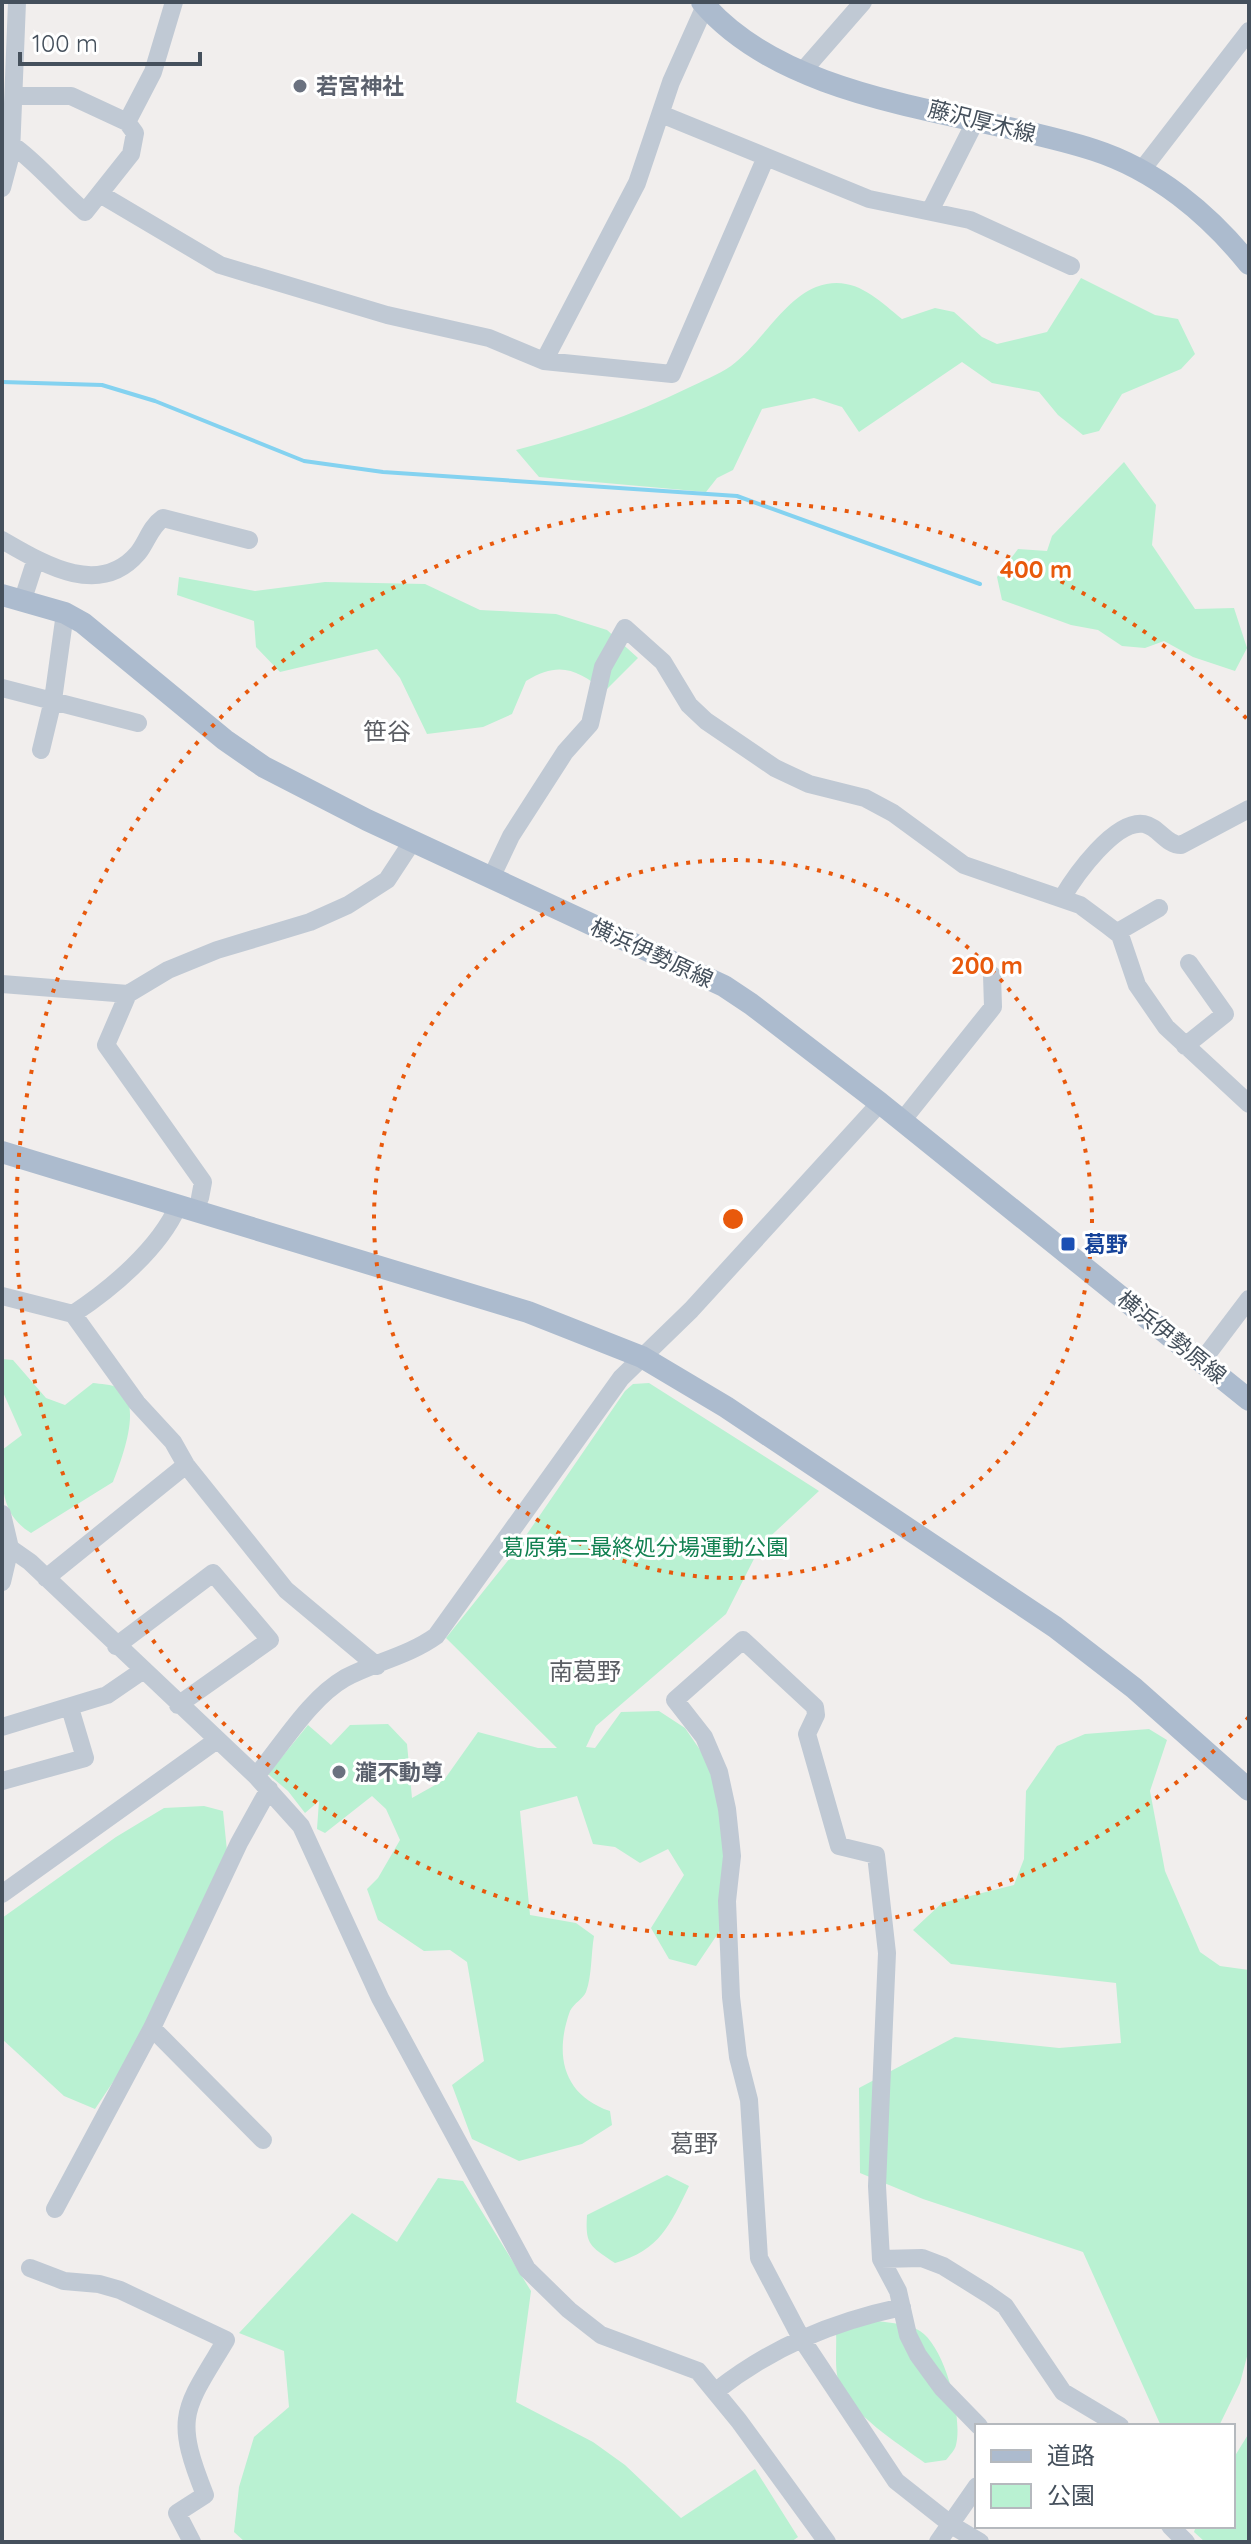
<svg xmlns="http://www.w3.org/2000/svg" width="1251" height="2544" font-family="Quicksand,'Noto Sans JP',sans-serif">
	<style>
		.green { fill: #b9f1d2 }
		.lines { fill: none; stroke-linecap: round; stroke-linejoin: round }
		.stream { stroke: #84d2f0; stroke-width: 4 }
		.minor { stroke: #c0c9d4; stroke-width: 18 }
		.major { stroke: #acbbce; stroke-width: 22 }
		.ring { fill: none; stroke: #e8590c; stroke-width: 4; stroke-dasharray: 4 8 }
		.worship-dot { fill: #6b7280; stroke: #fff; stroke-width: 3 }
		.transit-dot { fill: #1a4fb4; stroke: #fff; stroke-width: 3 }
		.labels { text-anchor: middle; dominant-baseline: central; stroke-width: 6; stroke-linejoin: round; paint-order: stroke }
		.worship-label { font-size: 22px; font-weight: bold; fill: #5b616d; stroke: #fff; text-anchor: start }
		.street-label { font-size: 22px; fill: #45505c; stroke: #fff }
		.transit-label { font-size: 22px; font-weight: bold; fill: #164399; stroke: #fff; text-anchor: start }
		.park-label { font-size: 22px; fill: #128151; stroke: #fff }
		.neighbourhood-label { font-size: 24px; fill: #5a5d63; stroke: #fff }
		.centre { fill: #e8590c; stroke: #fff; stroke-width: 4 }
		.ring-label { font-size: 24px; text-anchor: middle; font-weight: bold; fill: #e8590c; stroke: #fff; stroke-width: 6; stroke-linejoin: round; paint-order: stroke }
	</style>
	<rect width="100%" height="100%" fill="#f1eeed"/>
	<path class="green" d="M1081,278L1155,315L1178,319L1195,354L1181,369L1122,394L1099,431L1083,435L1058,415L1039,392L992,383L962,362L859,432L842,407L814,398L762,409L733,470L717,478L706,492L539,477L516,450C576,434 631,416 688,388C702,381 718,375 731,366C761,344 782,301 816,287C853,273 877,299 902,319L935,308L954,312L982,337L997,344L1047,332Z
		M1124,462L1156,505L1152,545L1195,609L1234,608L1247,648L1235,671L1193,657L1164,641L1145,648L1122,646L1098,630L1071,625L1002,600L997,577L1018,549L1047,551L1052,536Z
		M179,577L255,591L325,582L425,584L480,610L556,614L607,630L638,658L605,691C577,670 560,660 526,681L512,714L483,727L427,734L400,678L377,649L280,672L256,647L254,621L177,595Z
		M2,1359L13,1360L46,1398L65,1405L93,1383C100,1384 112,1384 118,1388C144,1403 121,1461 113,1482L31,1533C0,1514 2,1485 2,1450L22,1435L2,1390Z
		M649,1383L819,1491L761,1545L726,1614L596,1726L586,1747L595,1748L621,1712L659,1711L685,1728L720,1779L727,1830L721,1929L696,1966L669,1959L651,1928L684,1875L668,1849L640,1863L615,1847L593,1844L577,1796L520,1811L530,1915L576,1923L594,1936C591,1953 592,1976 586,1992C583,1999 574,2003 570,2011C554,2055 563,2095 610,2111L612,2125L582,2144L519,2161L472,2139L452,2085L484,2061L467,1962L450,1950L424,1951L378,1920L367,1889L378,1878L400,1840L386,1809L372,1796L325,1833L317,1829L319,1801L305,1813L288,1791L268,1774L308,1725L331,1745L350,1725L388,1724L407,1744L412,1798L444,1780L478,1732L538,1748H557L446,1638L514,1553L625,1391L633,1384Z
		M1149,1729L1167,1740L1150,1791L1165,1871L1200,1952L1220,1966L1249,1970V2349L1240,2383L1219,2426H1161L1083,2252L923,2199L860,2173L859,2088L955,2037L1059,2048L1121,2043L1116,1983L951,1964L913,1930L942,1903L1014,1885L1024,1859L1026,1791L1057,1746L1085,1734Z
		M204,1806L223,1811L227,1851L151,2025L95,2109L64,2096L2,2039V1918L116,1837L164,1808Z
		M667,2175L689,2186C670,2225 660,2250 615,2263C590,2246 585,2245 587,2215Z
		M438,2178L463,2181L531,2291L516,2402L593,2442L625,2465L681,2518L755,2469L798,2537L791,2542H245L234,2532L239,2487L254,2437L289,2407L284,2351L239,2333L352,2213L397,2242Z
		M878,2321C891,2323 910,2324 920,2331C945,2347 963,2417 956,2445C955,2450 949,2456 946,2460L925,2463C899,2444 850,2414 839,2382C834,2369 837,2347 836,2332Z
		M1249,2433V2542H1205L1194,2532L1196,2526H1233V2459Z"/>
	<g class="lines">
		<path class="stream" d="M2,382L102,385L155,401L304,461L383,472L737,496L980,584"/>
		<path class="minor" d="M801,73L863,2
			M15,96H71L127,122L153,72L174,2
			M661,114L869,199L970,220L1071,266
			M12,145C37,162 60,191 85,212L131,154L135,133L127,122
			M1141,171L1249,31
			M2,188L11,154L17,2
			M100,194L220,265L387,315L489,338L544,361L672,374L766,157
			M930,211L976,120
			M544,361L637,183L671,82L705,6
			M2,540C42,563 99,599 138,553C147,542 150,527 163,518L249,540
			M23,599L36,559
			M2,688L138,723
			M41,750L53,700L65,613
			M491,878L511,836L565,752L590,724L603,667L625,628L663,662L689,705L706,721L775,768L809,784L865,798L893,813L964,865L1080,905L1107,925L1120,935L1137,985L1166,1027L1249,1104
			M1062,898C1075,876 1115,819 1144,824C1159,827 1166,845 1181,845L1249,809
			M1120,935L1121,930L1159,908
			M2,984L128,994
			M1185,1046L1225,1014L1189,963
			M902,1121L993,1007L992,975
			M200,1198L203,1182L106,1045L128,994L168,970L217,950L310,922L348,905L387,880L412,842
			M2,1296L73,1314L137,1403L173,1442L186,1465L286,1590L377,1666
			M73,1314C111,1289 159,1249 178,1206
			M1202,1361L1249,1299
			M2,1514L10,1548L2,1582
			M10,1548L30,1562L256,1776L301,1826L380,1998L527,2269L569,2310L601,2335L698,2371L739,2421L827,2542
			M46,1578L186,1465
			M116,1646L213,1573L270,1640L178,1705
			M2,1727L107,1695L142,1671
			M256,1776C283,1744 309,1699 345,1678C375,1662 408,1656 436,1636L621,1378L691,1310L880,1103
			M2,1781L85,1758L70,1708
			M2,1894L217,1740
			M152,2028L263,2140
			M55,2209L152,2028L239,1843L269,1789
			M881,2259L922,2258L943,2266L988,2294L1005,2306L1063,2392L1120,2426
			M30,2268L64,2281L99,2284L120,2290L226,2340C184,2410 173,2415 205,2495L177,2513L192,2542
			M716,2391C772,2347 832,2322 902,2307
			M979,2426L942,2388L918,2355L908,2335L898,2291L881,2259L877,2186L887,1953L876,1855L839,1846L807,1734L816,1715L815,1707L743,1640L675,1700L704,1737L719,1772L727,1809L732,1856L727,1901L731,1997L738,2057L749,2100L759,2258L801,2338L896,2481L953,2526L980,2542
			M1170,2526L1186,2542
			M938,2542L977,2486"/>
		<path class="major" d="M702,2C789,105 971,110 1094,150C1156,170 1209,214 1249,264
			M2,595L65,613L83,623L225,740L264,767L367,820L724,986L751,1004L880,1103L1249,1400
			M2,1152L528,1312L642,1357L726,1407L1055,1627L1134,1688L1249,1790"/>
	</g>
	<g class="ring">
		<circle cx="733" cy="1219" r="359"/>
		<path d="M1249 1717A717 717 0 1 1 1249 721"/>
	</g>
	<g class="worship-dot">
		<circle cx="300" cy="86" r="8"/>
		<circle cx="339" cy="1772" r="8"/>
	</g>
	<rect class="transit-dot" x="1060" y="1236" width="16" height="16" rx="4"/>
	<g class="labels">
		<g class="worship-label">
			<text x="316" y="86">若宮神社</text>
			<text x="355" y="1772">瀧不動尊</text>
		</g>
		<g class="street-label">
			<text transform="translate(982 121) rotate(14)">藤沢厚木線</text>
			<text transform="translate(652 953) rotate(25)">横浜伊勢原線</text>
			<text transform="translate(1172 1337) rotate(39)">横浜伊勢原線</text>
		</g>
		<g class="transit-label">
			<text x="1084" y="1244">葛野</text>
		</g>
		<g class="park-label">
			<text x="645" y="1547">葛原第二最終処分場運動公園</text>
		</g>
		<g class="neighbourhood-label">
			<text x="387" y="731">笹谷</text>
			<text x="585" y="1671">南葛野</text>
			<text x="694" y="2143">葛野</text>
		</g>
	</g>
	<circle cx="733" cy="1219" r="12" class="centre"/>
	<g class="ring-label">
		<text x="1036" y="578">400 m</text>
		<text x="987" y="974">200 m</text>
	</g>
	<rect width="1251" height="2544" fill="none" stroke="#45505c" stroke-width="8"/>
	<rect x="975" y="2424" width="260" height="104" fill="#ffffff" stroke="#b5b9be" stroke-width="2"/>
	<rect x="991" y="2450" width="40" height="12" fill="#acbbce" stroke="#b5b9be" stroke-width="2"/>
	<text x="1047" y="2464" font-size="24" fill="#45505c">道路</text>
	<rect x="991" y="2484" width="40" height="24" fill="#b9f1d2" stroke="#b5b9be" stroke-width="2"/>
	<text x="1047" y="2504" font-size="24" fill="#45505c">公園</text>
	<path d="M20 52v12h180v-12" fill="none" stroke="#45505c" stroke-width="4"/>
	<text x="32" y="52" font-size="24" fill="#45505c" stroke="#ffffff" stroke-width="6" paint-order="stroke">100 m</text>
</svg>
